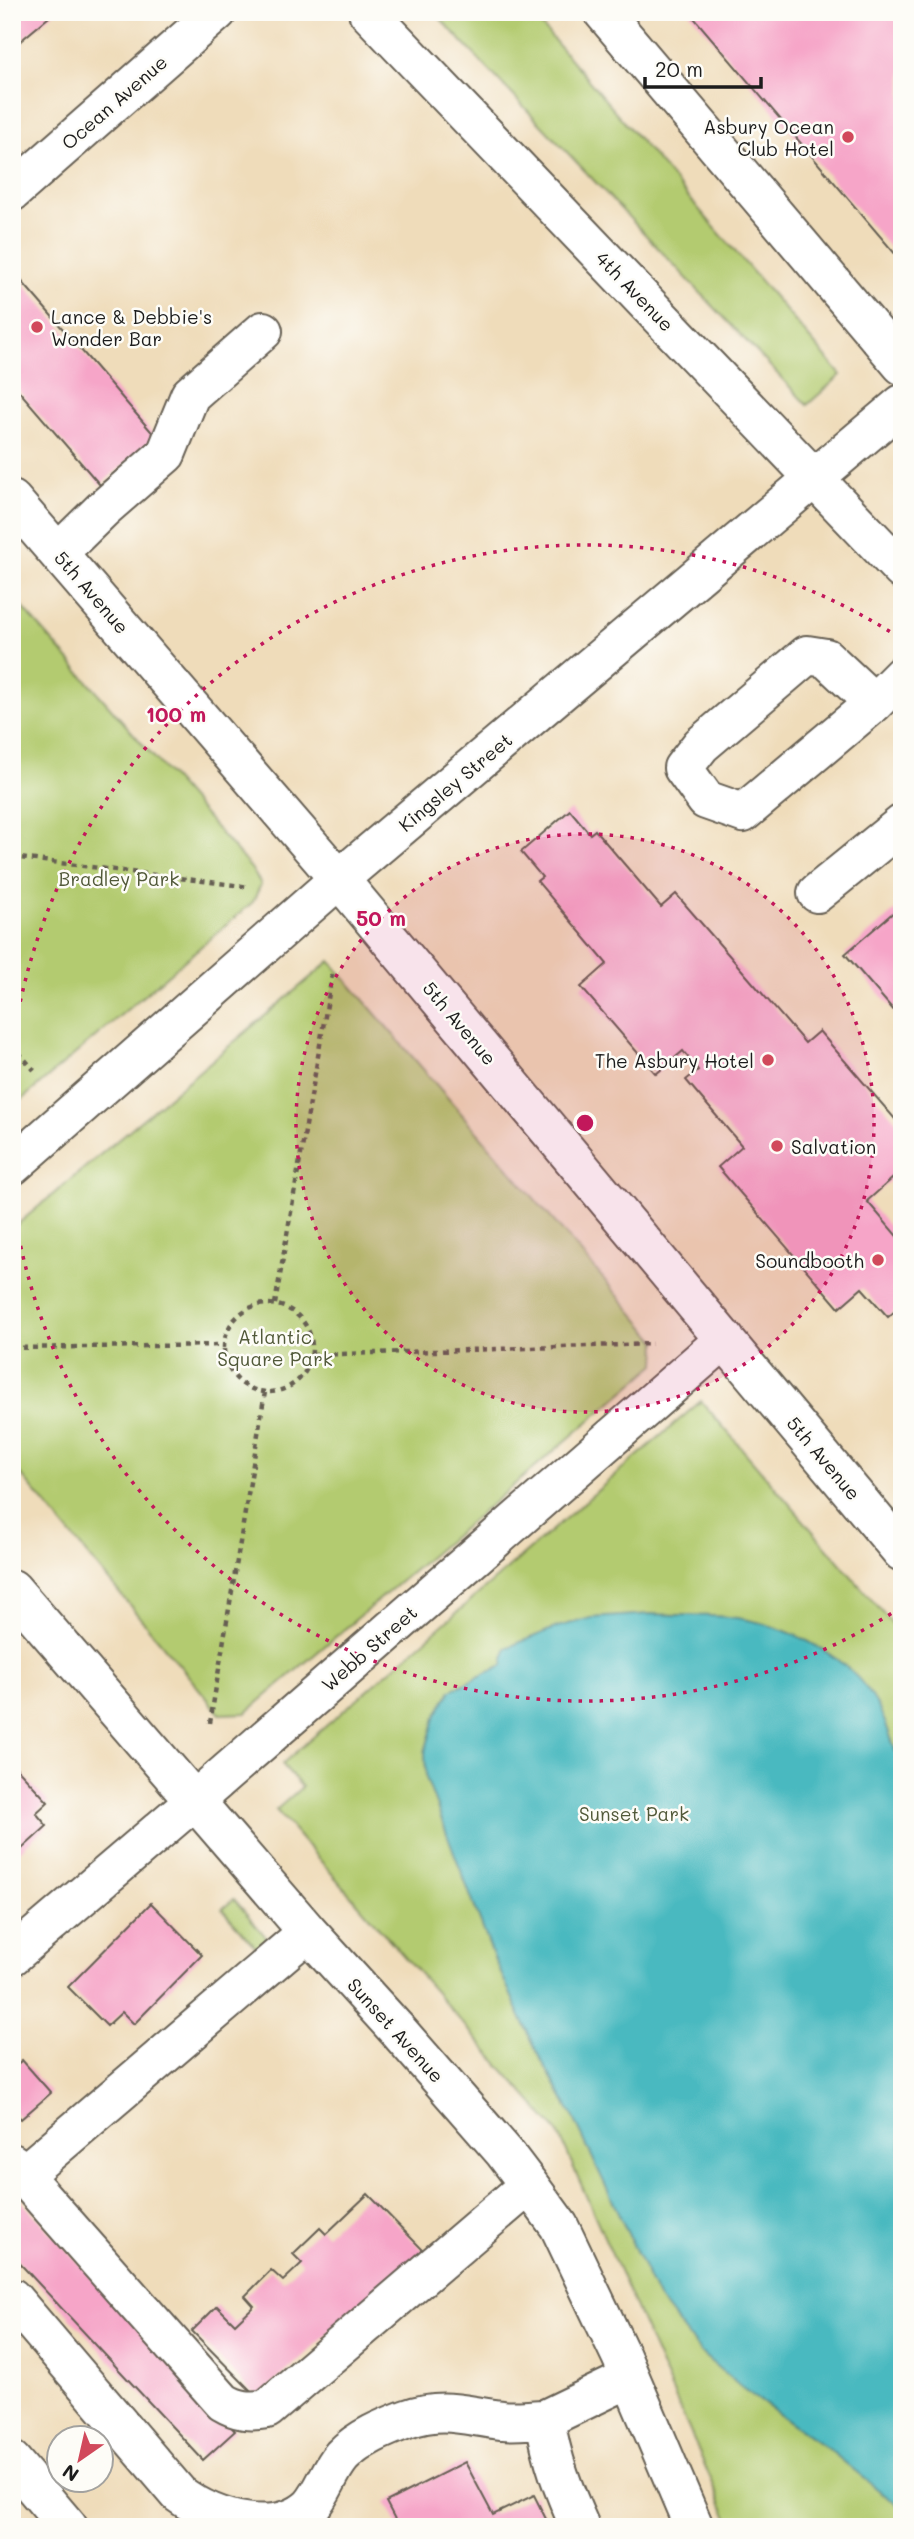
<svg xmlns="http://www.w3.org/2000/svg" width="914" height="2539" font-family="Mali,sans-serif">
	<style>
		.green { fill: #b3cb70; stroke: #687446; stroke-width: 2 }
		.water { fill: #4ab9c0; stroke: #336a6e; stroke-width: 2 }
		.building { fill: #f6a5c8 }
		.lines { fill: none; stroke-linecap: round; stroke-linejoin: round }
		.minor-casing { stroke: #665f53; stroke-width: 42 }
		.path { stroke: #665f53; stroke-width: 4.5; stroke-dasharray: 5 5; stroke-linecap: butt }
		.minor { stroke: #fff; stroke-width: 38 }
		.ring { fill: none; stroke: #c2185b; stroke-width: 3.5; stroke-dasharray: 3.5 7 }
		.poi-dot { fill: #d1495b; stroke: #fdfcf7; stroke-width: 2.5 }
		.labels { text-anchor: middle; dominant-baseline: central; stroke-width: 5; stroke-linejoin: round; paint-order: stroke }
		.street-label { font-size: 19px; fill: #1c1c1c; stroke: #fdfcf7 }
		.poi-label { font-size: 19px; fill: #1c1c1c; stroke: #fdfcf7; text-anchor: end }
		.park-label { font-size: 19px; fill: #515939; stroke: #fdfcf7 }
		.centre { fill: #c2185b; stroke: #fdfcf7; stroke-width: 3.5 }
		.ring-label { font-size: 21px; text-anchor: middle; font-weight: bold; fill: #c2185b; stroke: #fdfcf7; stroke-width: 5; stroke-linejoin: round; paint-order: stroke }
	</style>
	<rect width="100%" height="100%" fill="#fdfcf7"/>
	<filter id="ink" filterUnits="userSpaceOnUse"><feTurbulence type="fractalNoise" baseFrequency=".0143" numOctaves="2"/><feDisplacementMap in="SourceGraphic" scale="14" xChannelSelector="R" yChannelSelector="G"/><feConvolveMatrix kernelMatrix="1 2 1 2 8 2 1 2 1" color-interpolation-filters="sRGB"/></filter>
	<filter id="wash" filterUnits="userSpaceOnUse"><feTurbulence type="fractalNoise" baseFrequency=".00686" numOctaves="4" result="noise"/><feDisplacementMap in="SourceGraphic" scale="28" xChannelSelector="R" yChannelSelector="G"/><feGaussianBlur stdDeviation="1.57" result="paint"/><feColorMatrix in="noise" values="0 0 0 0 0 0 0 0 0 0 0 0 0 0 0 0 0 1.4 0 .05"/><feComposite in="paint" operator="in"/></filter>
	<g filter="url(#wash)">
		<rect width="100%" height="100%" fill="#efdcba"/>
		<path class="green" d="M434,12H530L841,375L807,405Z
			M12,595L251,868L261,884L253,902L12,1108Z
			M330,961L657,1341L656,1364L246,1713L220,1714L12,1464V1229Z
			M701,1401L902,1635V2527H732L558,2132L276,1810L302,1787L282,1764Z
			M234,1899L272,1944L264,1956L222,1909Z"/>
		<path class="water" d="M650,1614C688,1616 731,1613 768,1625C804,1636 844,1658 867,1689C884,1712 892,1741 901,1768L902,2509L832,2452L742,2388L703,2355L658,2298L573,2116L539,2056L494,1958L426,1778L425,1752L435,1718L451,1690L503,1665L506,1648L557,1627L591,1618Z"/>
		<g id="blocks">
			<path class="building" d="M12,12H55L12,48Z
				M689,12H902V262Z
				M12,270L156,437L100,485L12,383Z
				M570,810L590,834L595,830L661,907L676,894L805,1043L819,1031L902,1127V1170L867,1201L902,1242V1305L888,1317L862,1288L839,1308L718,1167L742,1146L686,1080L698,1070L683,1051L656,1074L581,987L607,964L537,881L542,877L521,852Z
				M902,905V1020L845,954Z
				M12,1763L48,1802L36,1813L47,1826L12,1858Z
				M151,1903L202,1955L134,2024L122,2012L107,2026L68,1987Z
				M22,2060L51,2093L21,2119L12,2109V2069Z
				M12,2191L235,2431L203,2460L12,2255Z
				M368,2194L424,2251L370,2318L358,2305L258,2398L192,2331L217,2306L235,2324L254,2306L245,2296L271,2270L283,2281L302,2263L293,2254L320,2228L326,2234Z
				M465,2462L493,2515L534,2495L550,2527H399L386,2502Z"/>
		</g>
	</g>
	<g filter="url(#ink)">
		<use href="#blocks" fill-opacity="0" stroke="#665f53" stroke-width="2"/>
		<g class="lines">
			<g class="minor-casing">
				<path id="minor" d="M368,12L902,570
					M603,12L902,365
					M12,192L217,12
					M12,500L339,879L902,1552
					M58,553L103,509L166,454L190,395L263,331
					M874,703L826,658L807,655L701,745L683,768L706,800L743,813L874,703L902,675
					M817,893L902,824
					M12,1166L339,879L902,404
					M12,1589L308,1932L400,2033L504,2152L529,2185L559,2226L621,2356L694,2527
					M12,1956L195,1800L725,1339
					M12,2163L223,2402C238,2411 250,2412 267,2409L529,2185
					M23,2175L308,1932
					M12,2298L179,2494C214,2520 276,2539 311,2506C324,2491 329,2471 342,2456C359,2438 384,2428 407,2419C445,2406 465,2416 502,2420C516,2422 531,2419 545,2419
					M12,2461L68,2527
					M580,2527C563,2489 552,2461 545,2419L630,2378"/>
			</g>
			<path class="path" d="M12,857L250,887
				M12,1045L34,1070
				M224 1348a44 44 0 1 1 88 0a44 44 0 1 1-88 0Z
				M275,1304L333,970
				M12,1348L223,1345
				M312,1355L652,1344
				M210,1723L265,1392"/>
			<use href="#minor" class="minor"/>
		</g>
	</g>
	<circle cx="585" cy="1123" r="289" fill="#c2185b" fill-opacity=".12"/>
	<g class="ring">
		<circle cx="585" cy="1123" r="289"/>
		<path d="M900 1608A578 578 0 0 1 13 1203M13 1043A578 578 0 0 1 900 638"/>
	</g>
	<g class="poi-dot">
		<circle cx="848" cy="137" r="7"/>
		<circle cx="37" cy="327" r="7"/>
		<circle cx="768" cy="1060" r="7"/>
		<circle cx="777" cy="1146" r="7"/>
		<circle cx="878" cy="1260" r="7"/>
	</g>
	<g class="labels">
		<g class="street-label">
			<text transform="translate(114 102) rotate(-41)">Ocean Avenue</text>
			<text transform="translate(635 291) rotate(46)">4th Avenue</text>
			<text transform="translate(92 592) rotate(49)">5th Avenue</text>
			<text transform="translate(455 782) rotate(-40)">Kingsley Street</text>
			<text transform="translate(460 1023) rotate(50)">5th Avenue</text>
			<text transform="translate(824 1458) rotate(50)">5th Avenue</text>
			<text transform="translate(369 1648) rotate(-41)">Webb Street</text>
			<text transform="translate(396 2030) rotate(48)">Sunset Avenue</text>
		</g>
		<g class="poi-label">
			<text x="834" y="126">Asbury Ocean<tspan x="834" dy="22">Club Hotel</tspan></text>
			<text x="51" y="316" text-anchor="start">Lance &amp; Debbie's<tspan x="51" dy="22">Wonder Bar</tspan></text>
			<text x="754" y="1060">The Asbury Hotel</text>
			<text x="791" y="1146" text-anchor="start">Salvation</text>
			<text x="864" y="1260">Soundbooth</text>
		</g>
		<g class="park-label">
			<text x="119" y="878">Bradley Park</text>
			<text x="275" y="1336">Atlantic<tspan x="275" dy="22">Square Park</tspan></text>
			<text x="634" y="1813">Sunset Park</text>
		</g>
	</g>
	<circle cx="585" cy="1123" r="10" class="centre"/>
	<g class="ring-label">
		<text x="176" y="722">100 m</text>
		<text x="381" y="926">50 m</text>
	</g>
	<rect width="914" height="2539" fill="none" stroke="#fdfcf7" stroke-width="42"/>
	<g transform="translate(80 2459) rotate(214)"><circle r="33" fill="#fdfcf7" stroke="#a3a29f" stroke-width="2"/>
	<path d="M0-5L12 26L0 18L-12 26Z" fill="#d1495b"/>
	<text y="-10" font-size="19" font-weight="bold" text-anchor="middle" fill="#1c1c1c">N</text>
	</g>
	<path d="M645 77v10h116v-10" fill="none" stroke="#1c1c1c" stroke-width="3.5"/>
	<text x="655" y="77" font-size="21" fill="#1c1c1c" stroke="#fdfcf7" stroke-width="5" paint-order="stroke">20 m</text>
</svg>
